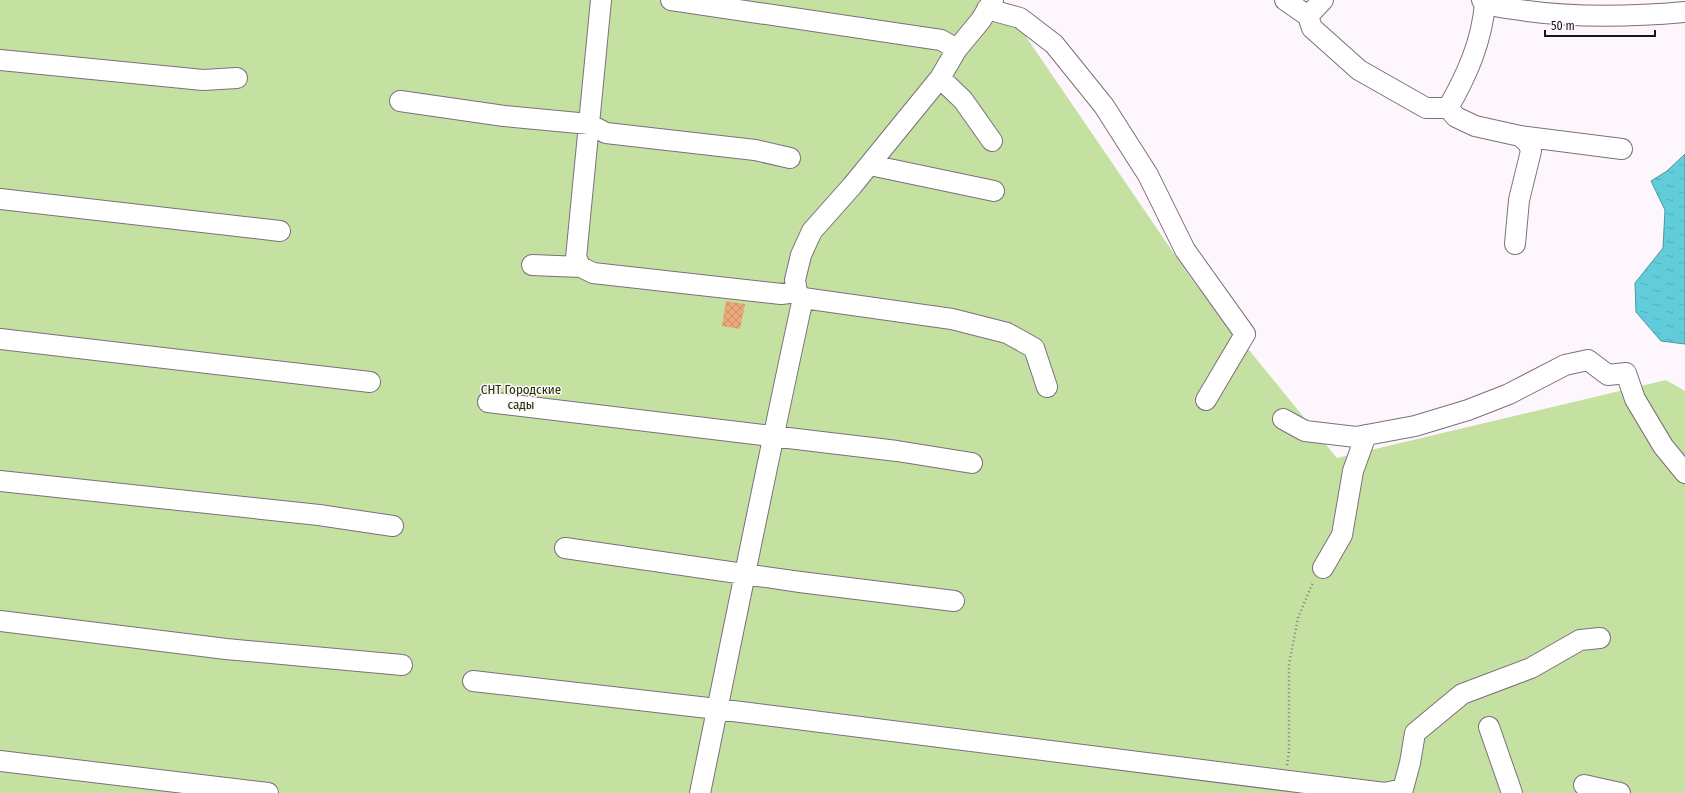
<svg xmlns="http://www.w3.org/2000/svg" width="1685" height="793" font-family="'Fira Sans Condensed',sans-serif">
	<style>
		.garden { fill: #c4e1a2 }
		.water { fill: url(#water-ripples); stroke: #4c96a0 }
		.building { fill: url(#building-cross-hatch) }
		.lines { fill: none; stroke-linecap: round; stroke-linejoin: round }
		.minor-casing { stroke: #7c707a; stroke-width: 22 }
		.path { stroke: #837c82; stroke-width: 2.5; stroke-dasharray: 1 3; stroke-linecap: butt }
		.minor { stroke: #fff; stroke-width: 20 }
		.labels { text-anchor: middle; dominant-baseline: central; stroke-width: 3; stroke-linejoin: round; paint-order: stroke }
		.park-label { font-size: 13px; fill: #203300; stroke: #fef6fd }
	</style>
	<defs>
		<pattern id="water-ripples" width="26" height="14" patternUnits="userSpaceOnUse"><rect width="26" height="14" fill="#61cdda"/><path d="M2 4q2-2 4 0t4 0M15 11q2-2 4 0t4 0" fill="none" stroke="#54afba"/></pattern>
		<pattern id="building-cross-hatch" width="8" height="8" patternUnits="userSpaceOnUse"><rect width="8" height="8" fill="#eba879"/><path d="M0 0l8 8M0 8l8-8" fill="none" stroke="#c99068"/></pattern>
	</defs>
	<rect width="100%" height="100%" fill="#fef6fd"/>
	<path class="garden" d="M0,0H1001L1192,280L1337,458L1666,380L1685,391V793H0Z"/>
	<path class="water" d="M1685,154V344L1661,341L1636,312L1635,283L1663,248L1665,210L1651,181L1667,171Z"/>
	<path class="building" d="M726,301L745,304L740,329L722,326Z"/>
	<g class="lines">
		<g class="minor-casing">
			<path id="minor" d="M601,0L576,258L581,267L593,273L781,294L797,292
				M671,0L941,40L957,49
				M1285,0L1308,16L1312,28L1359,70L1426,108H1448
				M1482,0C1491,7 1508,8 1520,10C1574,18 1630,17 1685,12
				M1485,3C1482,41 1467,75 1448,108L1456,117L1475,126L1520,136L1528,143L1531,151L1519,200L1515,244
				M987,9L1020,18L1054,44L1104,106L1148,175L1185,250L1245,334L1206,400
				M1308,16L1323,0
				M0,60L203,80L237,78
				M940,78L963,100L992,141
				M400,101L504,116L589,124L606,133L755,150L790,158
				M1520,136L1622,149
				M870,165L994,191
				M0,199L280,231
				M532,265L581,267
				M803,298L952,319L1007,333L1034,348L1047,387
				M0,339L370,382
				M488,402L897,451L972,463
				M1283,419L1305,431L1356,437L1415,426L1468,410L1509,394L1565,365L1588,360L1608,375L1626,373L1635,399L1663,446L1685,473
				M0,481L319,515L393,526
				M565,548L800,582L954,601
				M1323,568L1342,535L1353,471L1366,435
				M0,621L226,649L402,665
				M473,681L717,709L1385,793L1403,789L1410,763L1415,733L1462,694L1531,668L1580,640L1600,638
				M1489,727L1512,793
				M0,761L268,793
				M1584,785L1620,793
				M700,793C734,628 767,463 803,298L797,292L795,280L801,255L812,231L852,186L940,78L957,49L981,20L993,0"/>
		</g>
		<path class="path" d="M1287,765L1289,752V664L1298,618L1313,582"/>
		<use href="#minor" class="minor"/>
	</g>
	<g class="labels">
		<g class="park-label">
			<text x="521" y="389">СНТ Городские<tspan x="521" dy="15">сады</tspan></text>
		</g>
	</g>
	<path d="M1545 30v6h110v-6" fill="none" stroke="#1a1519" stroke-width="2"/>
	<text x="1551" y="30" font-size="12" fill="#1a1519" stroke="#fef6fd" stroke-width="3" paint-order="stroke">50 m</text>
</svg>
